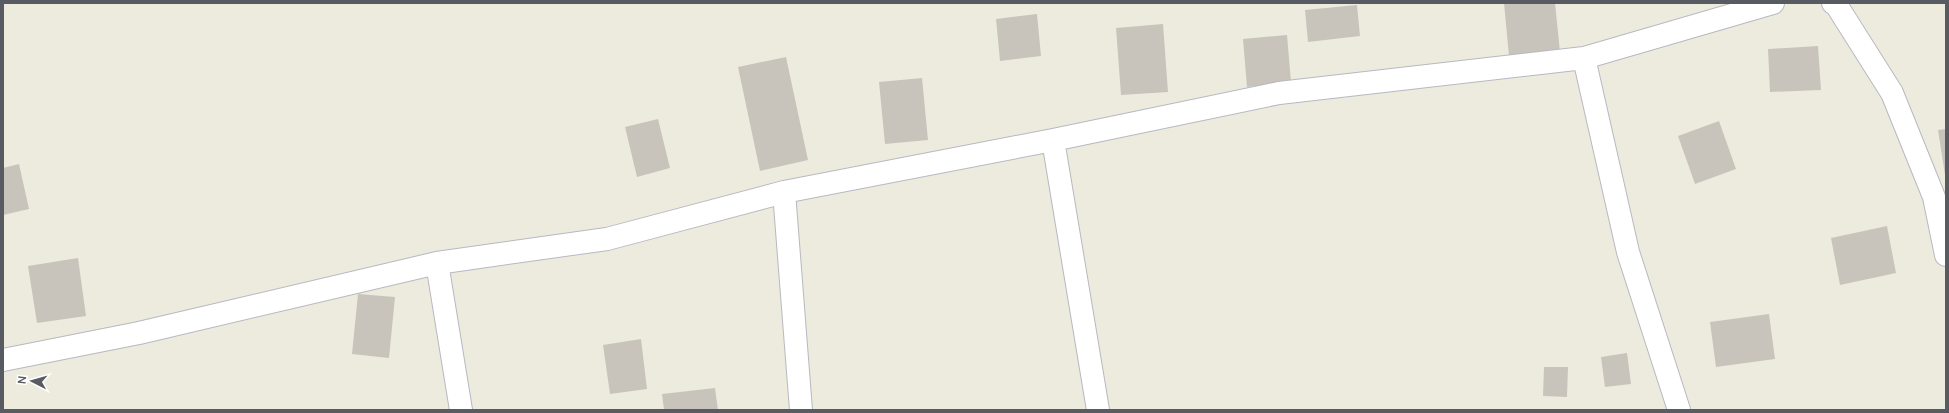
<svg xmlns="http://www.w3.org/2000/svg" width="1949" height="413" font-family="Manrope,sans-serif">
	<style>
		.building { fill: #c8c4bb }
		.lines { fill: none; stroke-linecap: round; stroke-linejoin: round }
		.minor-casing { stroke: #b7b9c0; stroke-width: 24 }
		.minor { stroke: #fff; stroke-width: 22 }
	</style>
	<rect width="100%" height="100%" fill="#edebde"/>
	<path class="building" d="M1504,3H1555L1560,52L1509,56Z
		M1357,5L1360,36L1308,42L1305,10Z
		M1037,14L1041,56L1000,61L996,19Z
		M1163,24L1168,92L1121,95L1116,28Z
		M1287,35L1291,82L1247,87L1243,39Z
		M1818,46L1821,90L1770,92L1768,49Z
		M786,57L808,160L760,171L738,67Z
		M922,78L928,140L885,144L879,82Z
		M658,119L670,168L637,177L625,127Z
		M1719,121L1736,169L1695,184L1678,136Z
		M1946,129V175H1945L1938,130Z
		M19,164L29,209L3,215V168Z
		M1887,226L1896,273L1840,285L1831,238Z
		M78,258L86,316L37,323L28,266Z
		M358,294L395,297L389,358L352,354Z
		M1769,314L1775,359L1716,367L1710,322Z
		M641,339L647,389L610,394L603,345Z
		M1627,353L1631,384L1605,387L1601,357Z
		M1544,367H1568L1567,397L1543,396Z
		M715,388L718,410H664L662,394Z"/>
	<g class="lines">
		<g class="minor-casing">
			<path id="minor" d="M1833,3L1837,6L1892,93L1934,197L1946,255
				M1584,58L1628,252L1679,410
				M1053,140L1098,410
				M784,192L801,410
				M437,263L461,410
				M3,360L139,333L437,263L607,239L784,192L1053,140L1279,93L1584,58L1773,3"/>
		</g>
		<use href="#minor" class="minor"/>
	</g>
	<rect width="1949" height="413" fill="none" stroke="#585b62" stroke-width="8"/>
	<g transform="translate(32 381) rotate(276)" stroke="#ffffff" stroke-width="3" paint-order="stroke">
	<path d="M0-3L7 15L0 10L-7 15Z" fill="#585b62"/>
	<text y="-6" font-size="11" font-weight="bold" text-anchor="middle" fill="#585b62">N</text>
	</g>
</svg>
